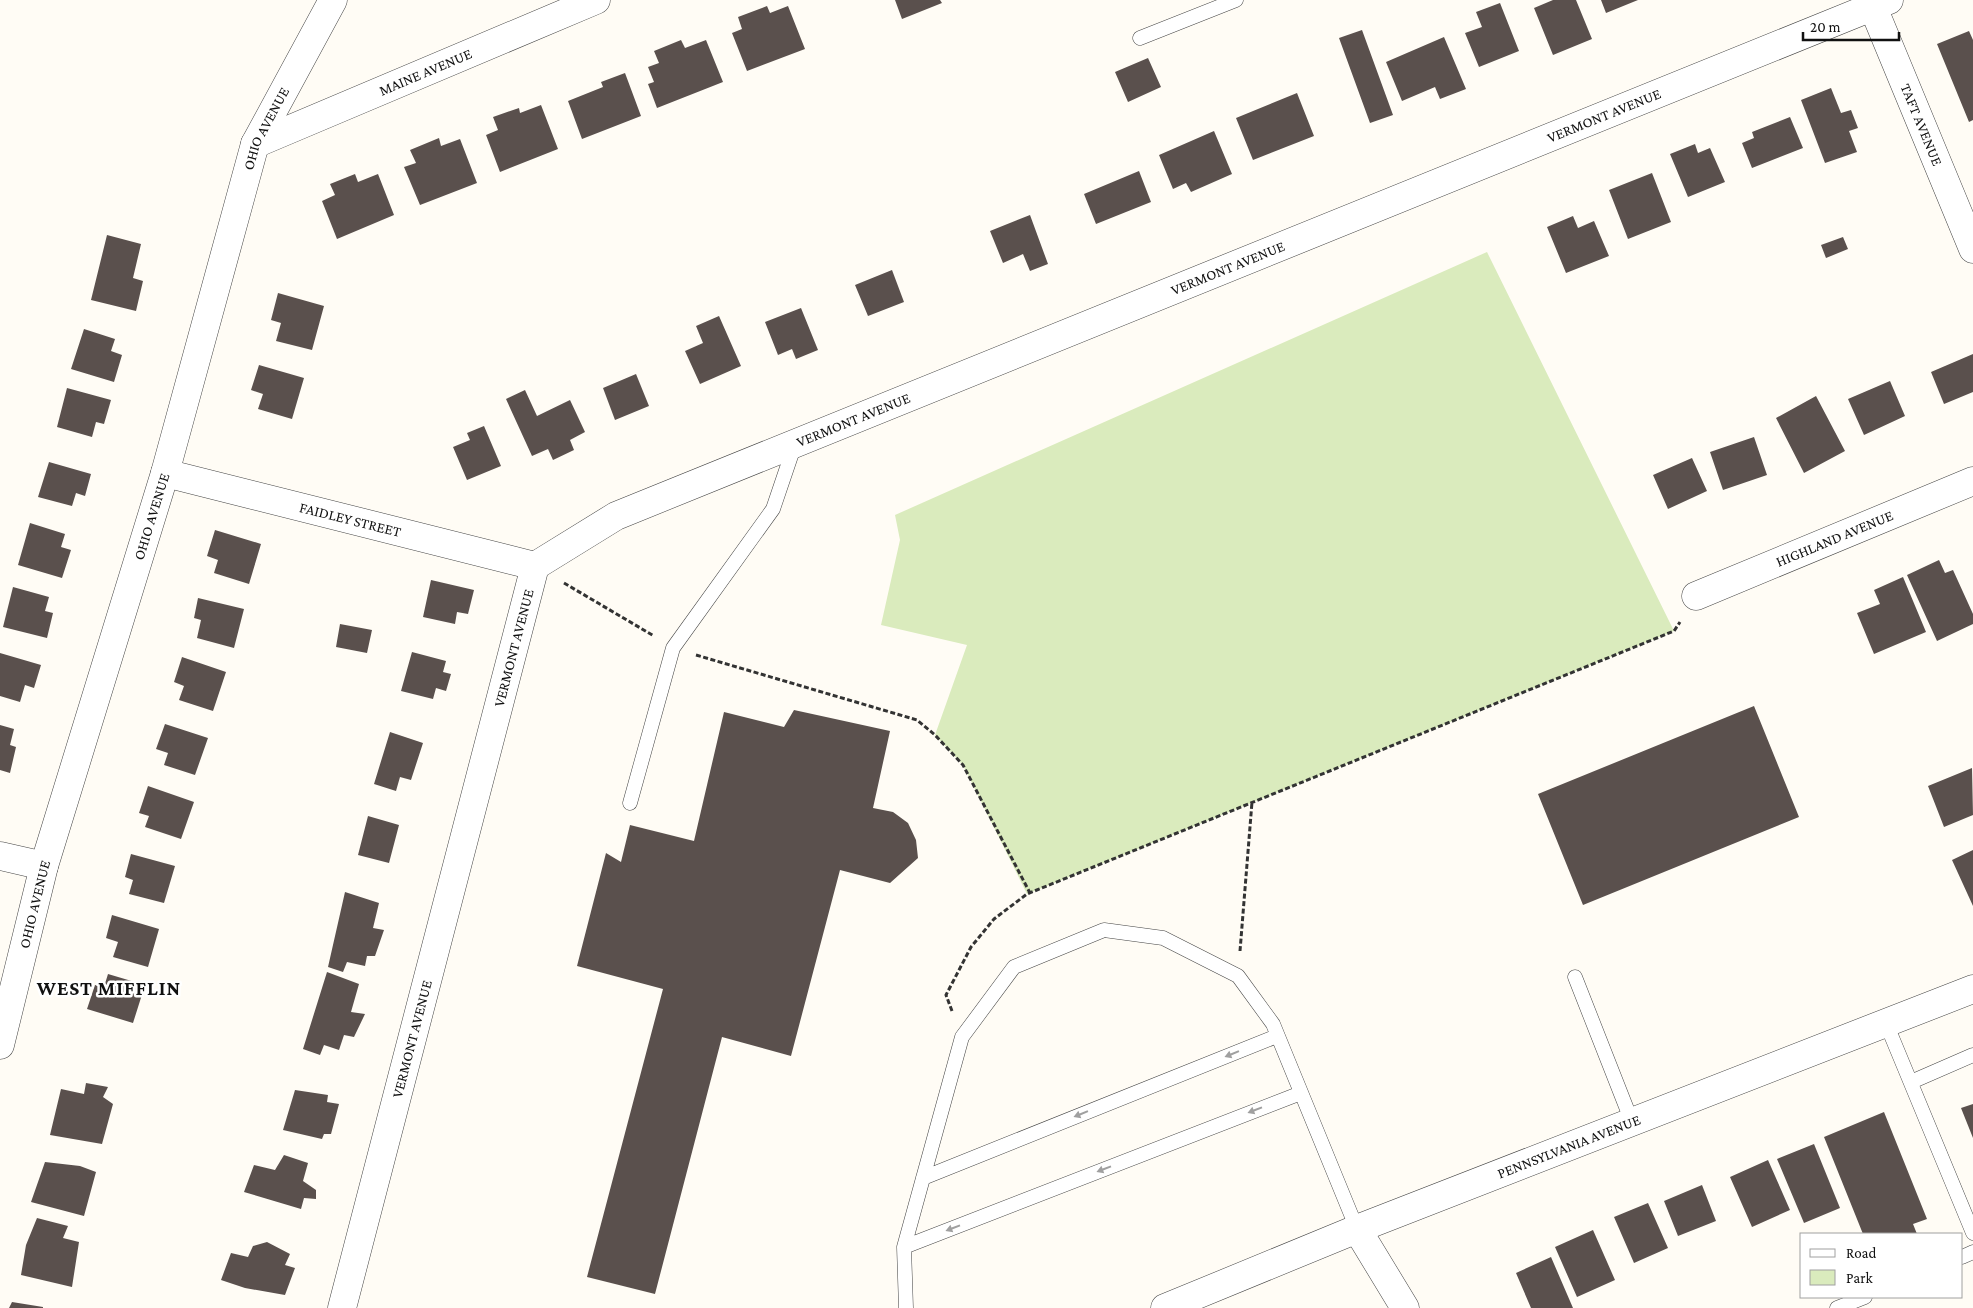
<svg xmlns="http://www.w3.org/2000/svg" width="1973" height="1308" font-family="'Crimson Pro',serif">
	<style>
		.green { fill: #daebbd }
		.building { fill: #5a504d }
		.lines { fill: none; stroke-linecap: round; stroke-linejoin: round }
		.service-casing { stroke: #444; stroke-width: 15 }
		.minor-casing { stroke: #444; stroke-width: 29 }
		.tertiary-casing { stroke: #444; stroke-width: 29 }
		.path { stroke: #333; stroke-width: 3; stroke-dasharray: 5 2.5; stroke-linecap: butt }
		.service { stroke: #fff; stroke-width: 14 }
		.minor { stroke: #fff; stroke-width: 28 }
		.tertiary { stroke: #fff; stroke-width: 28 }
		.oneway { fill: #a0a0a0 }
		.labels { text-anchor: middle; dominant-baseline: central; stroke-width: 5; stroke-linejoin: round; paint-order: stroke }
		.street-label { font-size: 15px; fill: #111; stroke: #fff }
		.district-label { font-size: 20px; font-weight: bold; letter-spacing: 1px; fill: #111; stroke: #fff }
	</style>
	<rect width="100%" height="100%" fill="#fffcf5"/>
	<path class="green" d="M1487,252L1674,631L1027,894L963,765L935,735L967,645L881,625L900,540L895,515Z"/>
	<path class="building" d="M895,0H940L942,3L902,19Z
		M1553,0H1576L1592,39L1553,55L1534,8Z
		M1601,0H1638L1606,13Z
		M1500,3L1519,51L1479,67L1465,33L1482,27L1476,12Z
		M767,6L770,13L788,6L805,49L747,71L732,33L742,29L738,17Z
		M1362,30L1393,115L1370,123L1339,38Z
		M1969,31L1973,40V120L1969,122L1937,44Z
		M1444,37L1466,89L1440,99L1435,87L1402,101L1386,62Z
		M681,40L685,48L706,40L723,82L657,108L648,84L654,82L648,67L659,63L654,51Z
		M1148,58L1161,87L1128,102L1115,72Z
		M625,73L641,116L582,139L568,101L603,87L601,82Z
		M1831,88L1841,113L1851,110L1858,128L1849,131L1857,152L1825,163L1801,100Z
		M1297,93L1314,136L1253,160L1236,118Z
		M541,105L558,149L500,172L486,135L498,130L493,117L519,108L520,113Z
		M1790,117L1803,148L1752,168L1742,143L1754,138L1752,132Z
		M1214,131L1232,174L1191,192L1186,183L1173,189L1159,155Z
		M439,138L441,146L460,139L477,183L420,205L404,167L416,163L410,150Z
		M1695,144L1698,153L1710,148L1725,182L1688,197L1670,154Z
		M1139,171L1151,202L1096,224L1084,194Z
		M1652,173L1671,222L1628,239L1609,190Z
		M355,174L358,182L378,174L394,215L337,239L322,201L335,195L330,184Z
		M1030,215L1048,264L1030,271L1023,254L1003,263L990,231Z
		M1573,216L1578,228L1594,221L1609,256L1566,273L1547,227Z
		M107,235L141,244L133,278L143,281L136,311L91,300Z
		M1843,237L1848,249L1826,258L1821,245Z
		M892,270L904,302L868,316L855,285Z
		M278,293L324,306L312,350L276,341L281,323L271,320Z
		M801,308L818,350L796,359L792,349L778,355L765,322Z
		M719,316L741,366L700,384L685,351L703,343L696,326Z
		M84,329L115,339L111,351L122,355L114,382L71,369Z
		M1973,354V392L1944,404L1931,372Z
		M259,365L304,378L292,419L258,409L263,394L251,390Z
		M636,374L649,406L615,420L603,388Z
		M1890,381L1905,416L1864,435L1848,399Z
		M67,388L111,400L104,424L96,422L92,437L57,427Z
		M525,390L537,416L570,400L585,432L570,440L574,450L553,460L548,449L532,456L506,399Z
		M1816,396L1845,451L1804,473L1776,418Z
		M484,426L501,466L467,480L453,447L470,440L467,433Z
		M1754,437L1767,475L1723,490L1710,452Z
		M1692,458L1707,491L1668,509L1653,475Z
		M49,462L91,474L85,496L76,493L72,506L38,497Z
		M30,523L65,534L61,547L71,550L62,578L18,565Z
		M215,530L261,544L249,584L214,573L218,560L207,556Z
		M1939,560L1945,573L1953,570L1973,614V624L1937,641L1907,575Z
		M1903,577L1926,632L1874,654L1857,613L1880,604L1874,590Z
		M431,580L474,590L468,614L457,612L455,624L423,617Z
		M13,587L49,597L45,611L53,613L47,638L3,627Z
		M198,598L244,609L234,648L197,638L201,620L194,618Z
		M340,624L372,630L367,653L336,647Z
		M412,652L446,661L443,672L451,674L446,691L436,688L433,699L401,691Z
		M0,653L41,665L34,688L25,685L20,702L0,696Z
		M182,657L226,672L213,711L179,700L184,686L174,682Z
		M1754,706L1799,817L1583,905L1538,794Z
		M794,710L890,731L873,808L893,812L908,823L916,840L918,858L890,883L840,870L791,1056L722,1037L655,1294L587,1277L663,989L577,966L606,853L621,862L630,825L694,841L724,712L784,727Z
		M165,724L208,738L195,775L164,765L168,753L156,749Z
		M0,725L14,729L10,745L16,747L10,773L0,770Z
		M390,732L423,743L411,780L400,777L396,791L374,784Z
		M1972,768L1973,815L1944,827L1928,786Z
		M148,786L194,802L181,839L145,827L149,816L139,813Z
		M368,816L399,825L389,863L358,855Z
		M1973,850V906L1952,860Z
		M131,854L175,866L164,903L129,894L133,880L125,877Z
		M345,892L379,903L373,928L384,930L375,956H367L365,966L347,962L343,972L328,967Z
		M112,915L159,929L148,967L113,957L118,942L106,938Z
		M327,972L359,984L351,1012L365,1014L354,1037L344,1035L339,1050L324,1045L320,1055L303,1049Z
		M108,974L145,985L133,1023L87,1009L95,985L104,987Z
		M86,1083L108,1087L103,1097L113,1104L102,1144L50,1135L61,1089L84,1094Z
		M295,1090L328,1095L327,1102L339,1104L331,1134H324L322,1139L283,1130Z
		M1973,1104V1138L1961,1108Z
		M1884,1112L1927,1219L1913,1224L1917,1234H1863L1824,1137Z
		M1814,1144L1840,1208L1804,1223L1777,1159Z
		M284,1155L308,1163L303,1181L316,1190V1199L304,1198L301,1209L244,1192L254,1165L275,1170Z
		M1768,1160L1790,1210L1752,1227L1730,1177Z
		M45,1162L80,1166L96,1172L84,1216L31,1202Z
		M1702,1185L1716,1221L1678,1236L1664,1201Z
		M1648,1203L1668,1248L1634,1263L1614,1217Z
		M37,1218L68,1226L63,1238L79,1242L72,1287L21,1275L26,1245Z
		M1593,1230L1615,1280L1577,1297L1555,1247Z
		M267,1242L290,1254L285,1265L295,1268L285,1295L245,1288L221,1280L231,1253L248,1257L253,1246Z
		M1551,1257L1573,1308H1531L1516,1273Z
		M12,1302L43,1307V1308H9Z"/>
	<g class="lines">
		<g class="service-casing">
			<path id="service" d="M1140,38L1236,0
				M630,803L673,648L773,509L795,444
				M1575,977L1632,1122
				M1886,1023L1973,1233
				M1911,1082L1973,1055
				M923,1178L1277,1036
				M904,1247L1301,1093
				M1962,1257L1973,1252
				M906,1308L904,1247L962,1037L1014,967L1104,930L1163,938L1238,976L1273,1024L1357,1229
				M1837,1308L1865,1297"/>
		</g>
		<g class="minor-casing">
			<g id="minor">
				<path id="s1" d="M255,144L596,0"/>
				<path id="s2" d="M165,473L535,566"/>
				<path id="s3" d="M1696,596L1973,481"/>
				<path d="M0,856L44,866"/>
				<path id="s4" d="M0,1045L44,866L165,473L255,144L333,0"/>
				<path d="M1357,1229L1405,1308"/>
				<path id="s5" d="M342,1308L535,566L616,516L1889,0"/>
			</g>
		</g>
		<g class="tertiary-casing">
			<g id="tertiary">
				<path id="s6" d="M1870,0L1973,249"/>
				<path id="s7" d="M1165,1308L1357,1229L1973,989"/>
			</g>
		</g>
		<path class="path" d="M564,583L654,636
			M696,655L917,720L935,735L963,765L1030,893
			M1240,951L1252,802
			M952,1011L946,995L971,947L994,919L1027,894L1674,631L1680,622"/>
		<use href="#service" class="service"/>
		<use href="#minor" class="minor"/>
		<use href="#tertiary" class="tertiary"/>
	</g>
	<defs><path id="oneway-solid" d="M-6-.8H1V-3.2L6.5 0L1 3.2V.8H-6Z" transform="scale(1.25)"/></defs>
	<g class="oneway">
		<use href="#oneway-solid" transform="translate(1232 1054) rotate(158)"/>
		<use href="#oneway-solid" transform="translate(1255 1110) rotate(159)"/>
		<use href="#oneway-solid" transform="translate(1081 1114) rotate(158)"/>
		<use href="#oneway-solid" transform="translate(1104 1169) rotate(159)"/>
		<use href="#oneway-solid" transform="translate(953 1228) rotate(159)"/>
	</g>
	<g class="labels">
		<g class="street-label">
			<text stroke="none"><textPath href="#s1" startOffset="185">MAINE AVENUE</textPath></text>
			<text stroke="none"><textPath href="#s5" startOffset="1928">VERMONT AVENUE</textPath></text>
			<text stroke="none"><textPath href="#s6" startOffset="135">TAFT AVENUE</textPath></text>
			<text stroke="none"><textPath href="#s4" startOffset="955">OHIO AVENUE</textPath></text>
			<text stroke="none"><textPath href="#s5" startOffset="1522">VERMONT AVENUE</textPath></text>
			<text stroke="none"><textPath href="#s5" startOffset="1118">VERMONT AVENUE</textPath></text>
			<text stroke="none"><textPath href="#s4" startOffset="550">OHIO AVENUE</textPath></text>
			<text stroke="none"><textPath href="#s2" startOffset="191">FAIDLEY STREET</textPath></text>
			<text stroke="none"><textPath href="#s3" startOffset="150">HIGHLAND AVENUE</textPath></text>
			<text stroke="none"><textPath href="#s5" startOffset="682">VERMONT AVENUE</textPath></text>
			<text stroke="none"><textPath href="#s4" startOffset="145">OHIO AVENUE</textPath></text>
			<text stroke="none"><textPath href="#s5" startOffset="278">VERMONT AVENUE</textPath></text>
			<text stroke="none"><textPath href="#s7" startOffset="435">PENNSYLVANIA AVENUE</textPath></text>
		</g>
		<g class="district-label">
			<text x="109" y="988">WEST MIFFLIN</text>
		</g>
	</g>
	<rect x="1800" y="1233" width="162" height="65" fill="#ffffff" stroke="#a0a0a0"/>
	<rect x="1810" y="1249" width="25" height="8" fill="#ffffff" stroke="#a0a0a0"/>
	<text x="1846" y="1258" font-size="15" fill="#111111">Road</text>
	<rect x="1810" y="1270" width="25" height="15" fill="#daebbd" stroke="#a0a0a0"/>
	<text x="1846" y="1283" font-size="15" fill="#111111">Park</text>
	<path d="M1803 32v8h96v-8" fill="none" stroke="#111111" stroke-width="2.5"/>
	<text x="1810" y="32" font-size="15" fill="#111111" stroke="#ffffff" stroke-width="4" paint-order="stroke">20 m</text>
</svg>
